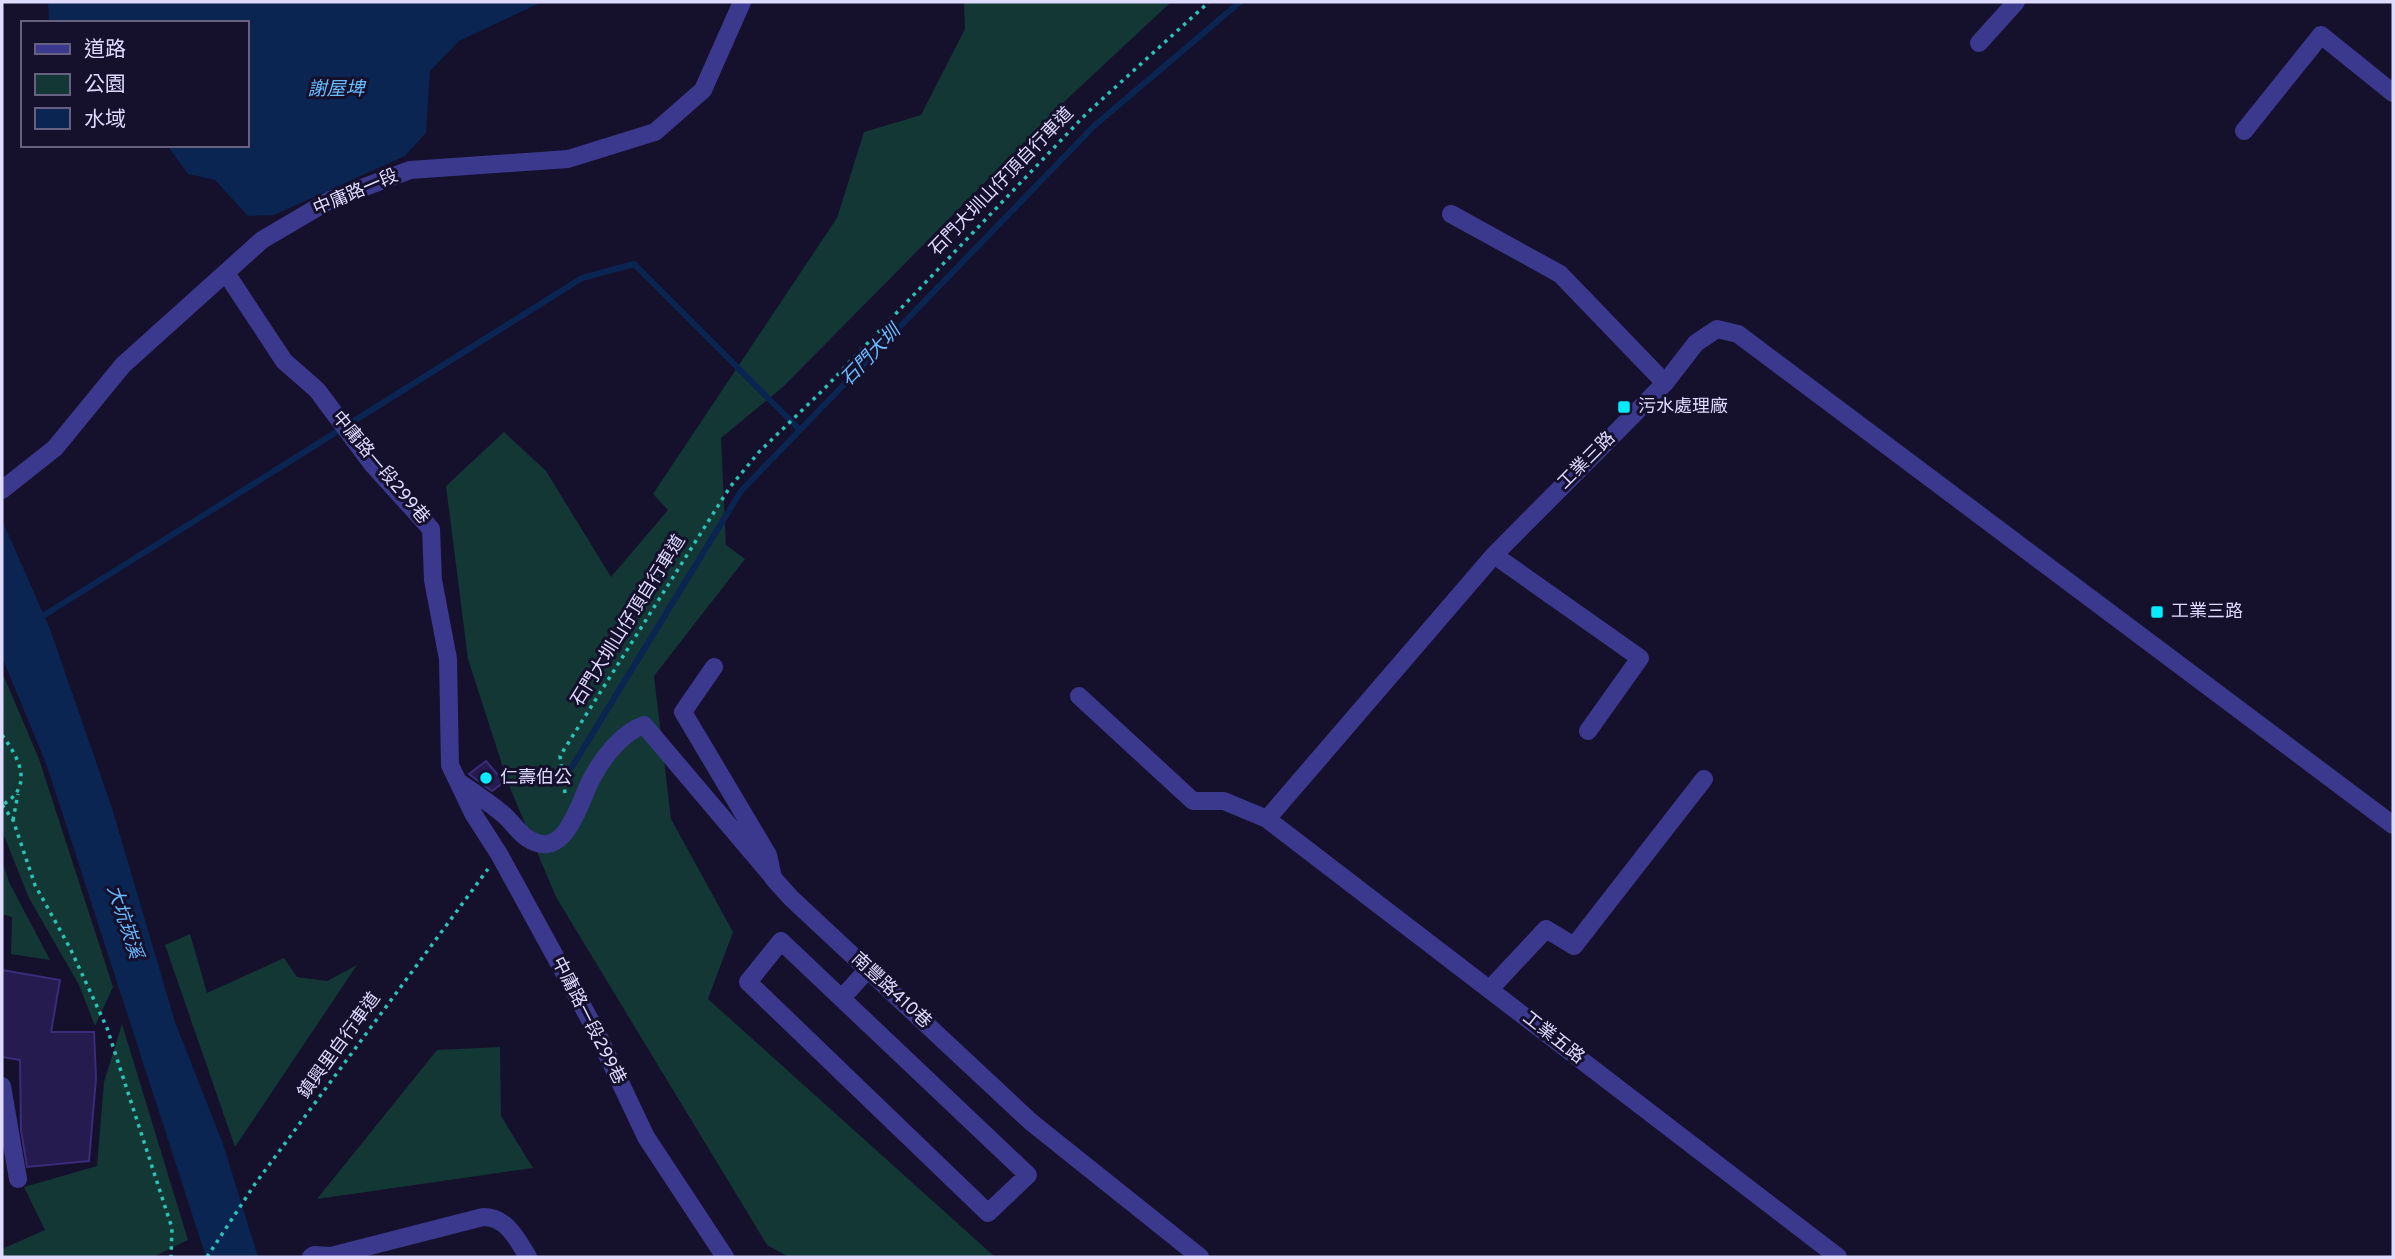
<svg xmlns="http://www.w3.org/2000/svg" width="2395" height="1259" font-family="Overpass,'Noto Sans TC',sans-serif">
	<style>
		.green { fill: #133735 }
		.water { fill: #0a2551 }
		.lines { fill: none; stroke-linecap: round; stroke-linejoin: round }
		.stream { stroke: #0a2551; stroke-width: 6 }
		.building { fill: #251b4e; stroke: #3b2c7b; stroke-width: 2 }
		.path { stroke: #2bc3b8; stroke-width: 3.5; stroke-dasharray: 3.5 5; stroke-linecap: butt }
		.minor { stroke: #3b398d; stroke-width: 18 }
		.poi-dot { fill: #07eaff; stroke: #15102c; stroke-width: 2.5 }
		.labels { text-anchor: middle; dominant-baseline: central; stroke-width: 6; stroke-linejoin: round; paint-order: stroke }
		.street-label { font-size: 18px; fill: #dfdbff; stroke: #15102c }
		.poi-label { font-size: 18px; fill: #dfdbff; stroke: #15102c; text-anchor: start }
		.water-label { font-size: 19px; font-style: italic; fill: #69bcff; stroke: #15102c }
	</style>
	<rect width="100%" height="100%" fill="#15102c"/>
	<path class="green" d="M964,2H1171L1065,101L784,386L721,438L726,545L745,559L654,676L671,819L733,932L708,999L995,1257H789L767,1245L556,897L508,783L468,659L446,486L504,432L546,471L611,577L668,510L653,494L837,218L864,132L921,115L965,29Z
		M2,672L39,759L113,987L95,1026L79,985L29,898L2,831Z
		M2,860L9,882L50,960L11,954L12,917L2,914Z
		M190,934L207,993L284,958L297,977L327,981L357,965L235,1147L165,945Z
		M122,1024L188,1240L153,1257H2V1249L45,1230L24,1187L97,1166L104,1082Z
		M500,1047L501,1116L533,1168L317,1199L437,1050Z"/>
	<path class="water" d="M48,2H542L459,41L430,71L426,133L405,156L274,215L248,216L215,180L188,174L167,145H247V23H49Z
		M2,520L50,629L112,808L175,1022L223,1144L258,1257H206L47,766L2,657Z"/>
	<g class="lines">
		<path class="stream" d="M38,619L582,278L634,264L799,429
			M572,767L741,491L1094,126L1240,2"/>
	</g>
	<path class="building" d="M486,761L504,782L492,791L469,774Z
		M2,970L60,980L51,1032H94L96,1078L89,1161L27,1167L21,1130L20,1060L2,1057Z"/>
	<g class="lines">
		<path class="path" d="M2,735C20,759 34,787 2,805
			M565,793L560,756L730,487L759,452L824,389L1087,113L1209,2
			M2,805L13,820L35,885L70,948L107,1028L172,1228L171,1257
			M13,820L18,794
			M207,1257L255,1184L488,869"/>
		<path class="minor" d="M1979,43L2016,2
			M2244,131L2321,35L2393,93
			M1451,214L1560,274L1665,383
			M226,273L284,361L317,390L373,465L431,529L433,580L448,659L450,765L474,815L499,854L595,1029L646,1137L725,1257
			M2,490L55,448L123,365L262,240L330,200L410,170L568,159L655,132L703,90L742,2
			M1494,555L1640,658L1588,731
			M714,667L683,712L768,855L773,878L791,898L1031,1122L1200,1257
			M1079,696L1193,801H1224L1267,819L1838,1257
			M460,783C475,793 490,803 504,815C512,822 519,833 527,838C566,864 579,801 592,778C602,759 622,732 644,725L772,876
			M1267,819L1494,555L1665,383L1696,343L1717,329L1738,334L2393,825
			M781,941L1028,1175L988,1213L748,982Z
			M1490,989L1546,929L1574,946L1704,779
			M842,998L868,969
			M2,1086L18,1179
			M311,1257L314,1255L331,1256L483,1217C507,1217 517,1239 528,1257"/>
	</g>
	<g class="poi-dot">
		<rect x="1617" y="400" width="14" height="14" rx="3.5"/>
		<rect x="2150" y="605" width="14" height="14" rx="3.5"/>
		<circle cx="486" cy="778" r="7"/>
	</g>
	<g class="labels">
		<g class="street-label">
			<text transform="translate(1002 182) rotate(-46)">石門大圳山仔頂自行車道</text>
			<text transform="translate(356 193) rotate(-23)">中庸路一段</text>
			<text transform="translate(1587 461) rotate(-45)">工業三路</text>
			<text transform="translate(380 468) rotate(50)">中庸路一段299巷</text>
			<text transform="translate(629 621) rotate(-58)">石門大圳山仔頂自行車道</text>
			<text transform="translate(891 991) rotate(43)">南豐路410巷</text>
			<text transform="translate(588 1021) rotate(63)">中庸路一段299巷</text>
			<text transform="translate(1553 1038) rotate(38)">工業五路</text>
			<text transform="translate(340 1046) rotate(-54)">鎮興里自行車道</text>
		</g>
		<g class="poi-label">
			<text x="1638" y="407">污水處理廠</text>
			<text x="2171" y="612">工業三路</text>
			<text x="500" y="778">仁壽伯公</text>
		</g>
		<g class="water-label">
			<text x="336" y="90">謝屋埤</text>
			<text transform="translate(871 356) rotate(-46)">石門大圳</text>
			<text transform="translate(124 922) rotate(72)">大坑崁溪</text>
		</g>
	</g>
	<rect width="2395" height="1259" fill="none" stroke="#dfdbff" stroke-width="7"/>
	<rect x="21" y="21" width="228" height="126" fill="#15102c" stroke="#666180" stroke-width="2"/>
	<rect x="35" y="44" width="35" height="10" fill="#3b398d" stroke="#666180" stroke-width="2"/>
	<text x="84" y="56" font-size="21" fill="#dfdbff">道路</text>
	<rect x="35" y="74" width="35" height="21" fill="#133735" stroke="#666180" stroke-width="2"/>
	<text x="84" y="91" font-size="21" fill="#dfdbff">公園</text>
	<rect x="35" y="108" width="35" height="21" fill="#0a2551" stroke="#666180" stroke-width="2"/>
	<text x="84" y="126" font-size="21" fill="#dfdbff">水域</text>
</svg>
